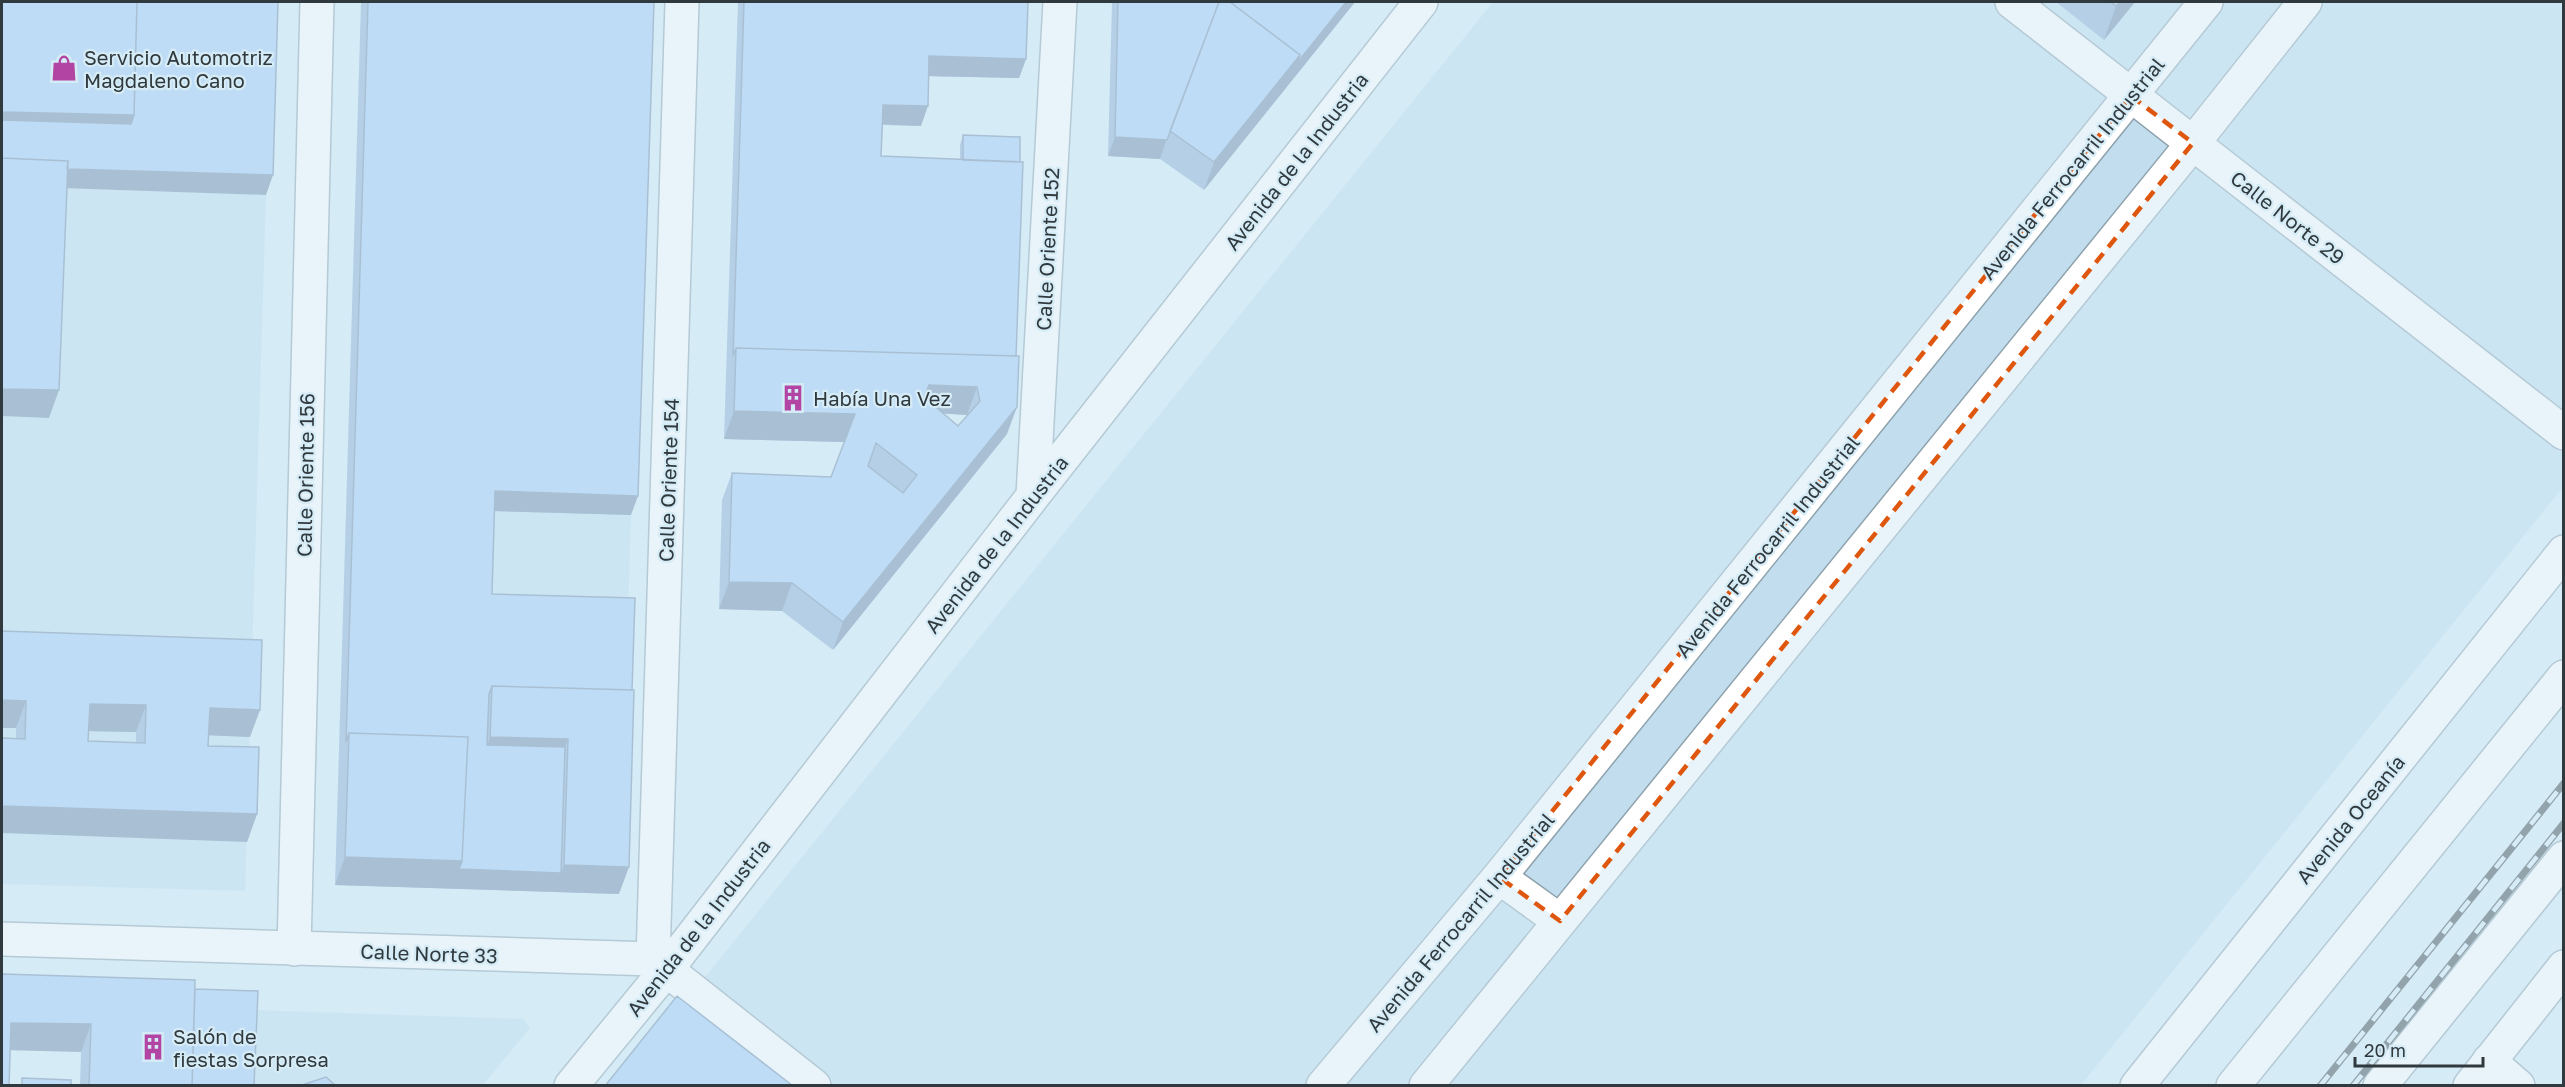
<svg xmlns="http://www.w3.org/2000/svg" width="2565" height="1087" font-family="'Golos Text',sans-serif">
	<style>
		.built { fill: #c2deee }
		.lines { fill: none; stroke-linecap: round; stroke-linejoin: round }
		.minor-casing { stroke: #8ea2ad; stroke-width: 36 }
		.major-casing { stroke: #8ea2ad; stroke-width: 36 }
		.highway-casing { stroke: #8ea2ad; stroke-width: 36 }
		.minor { stroke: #fff; stroke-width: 33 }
		.major { stroke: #fff; stroke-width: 33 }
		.highway { stroke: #fff; stroke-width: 33 }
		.rail-casing { stroke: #424d52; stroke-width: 7 }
		.rail { stroke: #d5ebf6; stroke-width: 4.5; stroke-dasharray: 14; stroke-linecap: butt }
		.wall { fill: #8daed3; fill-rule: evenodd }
		.shaded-wall { fill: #738dac }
		.building { fill: #a4caf5; stroke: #738dac; stroke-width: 1.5; fill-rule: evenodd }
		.marked { fill: none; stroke: #df570e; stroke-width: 4.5; stroke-dasharray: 12 8; stroke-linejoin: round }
		.labels { text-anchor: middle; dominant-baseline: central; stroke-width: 4.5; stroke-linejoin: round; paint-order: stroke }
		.poi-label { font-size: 20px; fill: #30393d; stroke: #d5ebf6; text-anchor: start }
		.street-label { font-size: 20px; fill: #30393d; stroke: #d5ebf6 }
	</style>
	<rect width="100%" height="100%" fill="#d5ebf6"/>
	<path class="built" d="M1493,2H2563V487L2081,1085L617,1086Z
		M2,186L266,195L245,891L2,884Z
		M488,511L631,515L628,617L485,613Z
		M251,1010L523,1019L530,1028L483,1085L248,1086Z"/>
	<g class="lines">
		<g class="minor-casing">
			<path id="minor" d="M2012,2L2564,433
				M1033,496L1060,2
				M1499,877L1560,921
				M2,939L653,959L814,1086
				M294,949L317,2
				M653,959L682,2
				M2489,1061L2518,1086
				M571,1086L667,969L1033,496L1421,2
				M1323,1086L1499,877L2206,2
				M1426,1086L2193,143L2305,2"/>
		</g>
		<g class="major-casing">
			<path id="major" d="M2137,1086L2564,552
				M2470,1086L2564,967"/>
		</g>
		<g class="highway-casing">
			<path id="highway" d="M2233,1086L2564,677
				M2380,1086L2564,858"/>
		</g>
		<use href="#minor" class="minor"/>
		<use href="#major" class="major"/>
		<use href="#highway" class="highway"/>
		<g class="rail-casing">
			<path id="rail" d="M2320,1086L2564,783
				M2353,1086L2564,823"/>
		</g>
		<use href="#rail" class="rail"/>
	</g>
	<path class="wall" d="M361,2H654L631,515L495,511L492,594L635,598L619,894L335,885Z
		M738,2H1028L1026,59L1019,78L928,76L921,126L883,125L881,156L960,159V145L963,135L1007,434L833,650L782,611L719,609L722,500L732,473L831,477L845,442L724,439ZM943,413L967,415H968L958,426Z
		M1112,2H1355L1204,190L1160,159V157V159L1108,156Z
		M2056,2H2135L2104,40Z
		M2,631L250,737L209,735L208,746L257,814L247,842L16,739V728ZM89,731L136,732V743L88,741Z
		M2,974L195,989L254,1086H80L81,1052Z"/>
	<path class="shaded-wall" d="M1346,2H1355L1204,190L1214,162L1300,55Z
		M2120,2H2135L2104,40L2116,6Z
		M929,56L1026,59L1019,78L922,76Z
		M883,105L928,106L921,126L876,124Z
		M2,112L134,115L124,143L2,140Z
		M1115,137L1167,138L1160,159L1108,156Z
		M2,167L273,175L266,195L2,186Z
		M929,385L977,387L967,415L919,412Z
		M2,389L59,390L49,418L2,416Z
		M1017,407L1007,434L833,650L843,622Z
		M734,411L855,414L845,442L724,439Z
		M495,491L638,496L631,515L488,511Z
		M729,582L792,583L782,611L719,609Z
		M2,700L26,701L16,728H2Z
		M90,704L146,705L136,732L80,731Z
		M210,708L260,710L250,737L200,735Z
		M490,737L568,739L558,767L480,765Z
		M2,806L257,814L247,842L2,833Z
		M345,857L462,861L561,873L564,865L629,867L619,894L335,885Z
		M11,1023L91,1024L81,1052L2,1050Z"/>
	<path class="building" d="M2,2H137L134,115L2,112Z
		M137,2H278L273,175L67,169L68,161L2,158V120L131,124L134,115Z
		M368,2H654L638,496L495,491L492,594L635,598L632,690L492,686L489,694L487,745L565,747L561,873L459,869L462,861L468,737L349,733L346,742Z
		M744,2H1028L1026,59L929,56L928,106L883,105L881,156L1023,162L1016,356L736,348L733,356Z
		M1118,2H1219L1167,140L1115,137Z
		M1219,2H1230L1300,55L1214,162L1170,131Z
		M1230,2H1346L1297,63L1300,55Z
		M2111,2H2120L2116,6Z
		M963,135L1020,137V162L963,160Z
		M2,158L68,161L59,390L2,389Z
		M736,348L1019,356L1017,407L843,622L792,583L729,582L732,473L831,477L855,414L734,411ZM929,385L977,387L980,401L958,426L924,397ZM876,443L917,475L903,493L868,466Z
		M2,631L262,640L260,710L210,708L208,746L259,747L257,814L2,806V738L25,739L26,701L2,700ZM90,704L146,705L145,743L88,741Z
		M492,686L634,690L629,867L564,865L568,739L490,737Z
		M349,733L468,737L462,861L345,857Z
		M2,974L195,980L192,1086H89L91,1024L11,1023L9,1086H2Z
		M195,989L258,991L254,1086H192Z
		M677,996L793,1086H605Z
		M326,1077L336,1086H299Z
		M22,1078L71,1080V1086H22Z"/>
	<path d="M0 0H2565V1087H0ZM2131,96L2193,143L1560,921L1499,877Z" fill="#d5ebf6" fill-opacity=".55" fill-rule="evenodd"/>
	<path class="marked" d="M2131,96L2193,143L1560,921L1499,877Z"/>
	<defs>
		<g id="shop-bare" transform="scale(2.07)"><path d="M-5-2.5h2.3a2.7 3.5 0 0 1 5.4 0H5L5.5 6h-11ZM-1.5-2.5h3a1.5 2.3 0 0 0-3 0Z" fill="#b244a3" stroke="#d5ebf6" stroke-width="2.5" paint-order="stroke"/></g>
		<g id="building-bare" transform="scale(2.07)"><path d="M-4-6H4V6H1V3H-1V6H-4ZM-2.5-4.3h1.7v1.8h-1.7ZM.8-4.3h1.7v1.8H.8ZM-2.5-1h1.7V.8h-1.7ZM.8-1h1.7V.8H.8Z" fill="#b244a3" stroke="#d5ebf6" stroke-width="2.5" paint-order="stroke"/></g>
	</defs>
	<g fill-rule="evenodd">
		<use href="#shop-bare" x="64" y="68"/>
		<use href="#building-bare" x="793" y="398"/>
		<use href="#building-bare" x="153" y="1047"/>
	</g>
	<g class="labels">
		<g class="poi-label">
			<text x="84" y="57">Servicio Automotriz<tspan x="84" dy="23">Magdaleno Cano</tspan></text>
			<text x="813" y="398">Había Una Vez</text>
			<text x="173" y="1036">Salón de<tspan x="173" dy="23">fiestas Sorpresa</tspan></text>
		</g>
		<g class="street-label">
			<text transform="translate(1296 161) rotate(-52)">Avenida de la Industria</text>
			<text transform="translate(2072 168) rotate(-51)">Avenida Ferrocarril Industrial</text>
			<text transform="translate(2288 217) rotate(38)">Calle Norte 29</text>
			<text transform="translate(1047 249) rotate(-87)">Calle Oriente 152</text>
			<text transform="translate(305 475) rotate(-89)">Calle Oriente 156</text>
			<text transform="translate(668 480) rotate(-88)">Calle Oriente 154</text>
			<text transform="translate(996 544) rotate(-52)">Avenida de la Industria</text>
			<text transform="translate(1767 546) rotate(-51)">Avenida Ferrocarril Industrial</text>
			<text transform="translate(2350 819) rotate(-51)">Avenida Oceanía</text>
			<text transform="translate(1460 922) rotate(-50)">Avenida Ferrocarril Industrial</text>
			<text transform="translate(698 927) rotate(-52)">Avenida de la Industria</text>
			<text transform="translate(429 953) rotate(2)">Calle Norte 33</text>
		</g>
	</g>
	<rect width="2565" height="1087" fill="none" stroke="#30393d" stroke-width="6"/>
	<path d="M2355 1057v9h128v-9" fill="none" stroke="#30393d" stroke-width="3"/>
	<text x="2364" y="1057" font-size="18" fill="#30393d" stroke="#d5ebf6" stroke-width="4.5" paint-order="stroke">20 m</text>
</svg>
